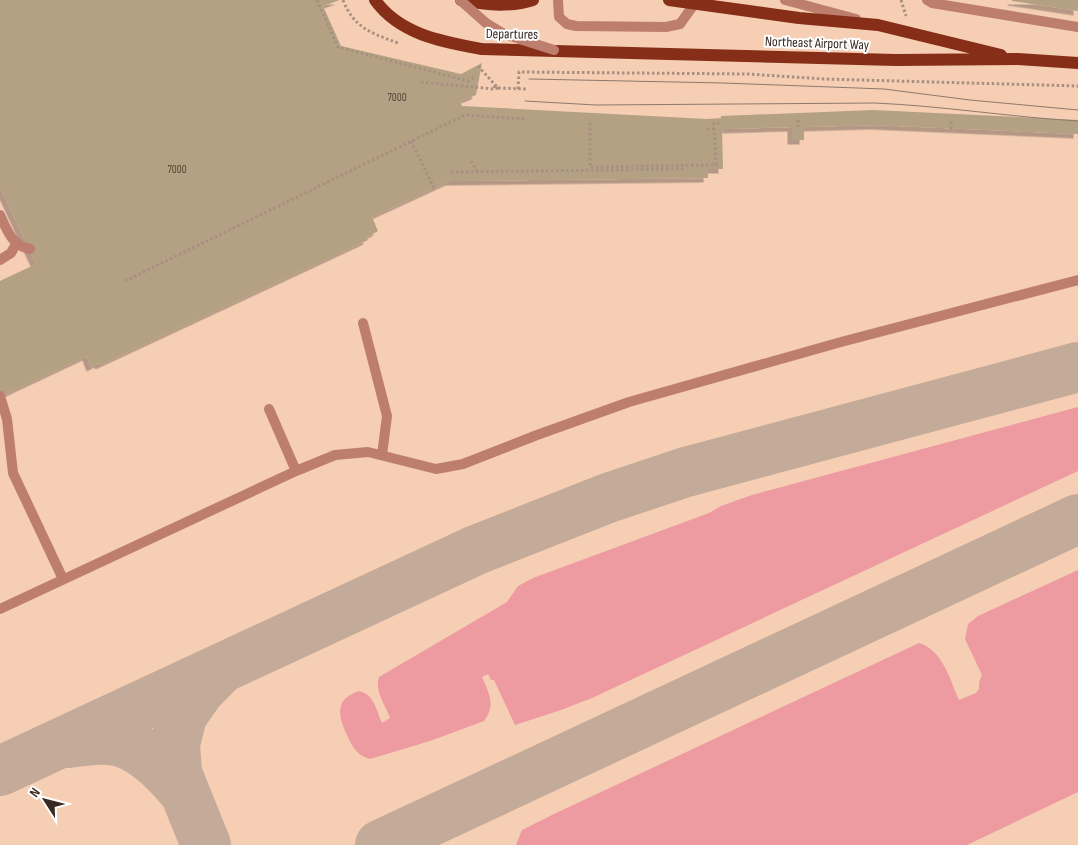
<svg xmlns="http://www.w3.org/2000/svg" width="1078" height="845" font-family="'Sofia Sans Condensed',sans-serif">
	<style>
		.built { fill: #f5ceb4 }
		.green { fill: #ee9aa1 }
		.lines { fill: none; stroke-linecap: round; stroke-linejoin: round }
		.taxiway { stroke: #c4aa98; stroke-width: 50 }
		.building { fill: #b4a083; filter: url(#shadow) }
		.path { stroke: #a89080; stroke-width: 3; stroke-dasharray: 2.5 2.5; stroke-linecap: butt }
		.lane { stroke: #bd7e6e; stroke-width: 10 }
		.primary { stroke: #862e18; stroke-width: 12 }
		.tram { stroke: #8e796b; stroke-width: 1 }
		.lane-bridge { stroke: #bd7e6e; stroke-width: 10 }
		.labels { text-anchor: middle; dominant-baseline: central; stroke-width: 4; stroke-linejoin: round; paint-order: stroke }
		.number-label { font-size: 11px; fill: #56483a }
		.street-label { font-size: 14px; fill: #362a22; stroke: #fff }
	</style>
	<defs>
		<filter id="shadow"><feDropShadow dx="-4.5" dy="4.5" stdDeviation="0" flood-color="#0004"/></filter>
	</defs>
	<rect width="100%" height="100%" fill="#fadac4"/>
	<path class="built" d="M0,0H1078V845H0Z"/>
	<path class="green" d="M1078,407V471L592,698L561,710L515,725L494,680H491L488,674L482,677C489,693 496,705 484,721L430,741L370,759C357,756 352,746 347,735C338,716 334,699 359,691C375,695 376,710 382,723L390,718C386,706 374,691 379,677L507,602L518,586L533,578L709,513L721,506L752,495Z
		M1078,570V792L967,845H516L522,830L554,814L919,643C943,650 950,680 959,700L976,693L979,689V682L982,675L965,639L968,624L978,616Z"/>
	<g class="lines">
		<path class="taxiway" d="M68,743C82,741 96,739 110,740C138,742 166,770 182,790
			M0,771L476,550L608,498L686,472L1078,367
			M206,845L177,773L175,744L182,716L200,690L220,670
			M380,845L1078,519"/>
	</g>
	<path class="building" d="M0,0H340L323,6L341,46L461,74L482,63L476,95L460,101L462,106L707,119L721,118V116L873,110L1078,120V134L874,125L804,127V140H792V127L722,129L723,169H708V178L450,181L372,217L378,231L367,237L368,240L100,365L99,363L91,367L87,356L0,397V281L36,264L0,186Z
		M1012,0H1078V11L1012,1Z"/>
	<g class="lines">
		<path class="path" d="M317,0L338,47L468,81L476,76
			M343,0C354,28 371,33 398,43
			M901,0L906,16
			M478,66L498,88L526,89
			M421,82L493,89L498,88L493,86
			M518,89L519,72L748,74L824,79L1078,86
			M798,120V127
			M590,123V167L716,165L714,123H722
			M707,129H714
			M951,129V121
			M411,141L434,188
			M471,161L477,171
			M451,172L684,169
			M125,281L465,115L524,119"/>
		<path class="lane" d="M558,0L559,17L567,24L576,26L666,27L680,24L695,3
			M785,0L856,19
			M927,0L932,3L1078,27
			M0,215C7,230 12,246 30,249
			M0,260L11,253L16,244
			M363,323L387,416L382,455
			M0,396L7,419L13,473L63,579
			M269,409L296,471
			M0,609L296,471L335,455L368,452L436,469L463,464L537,435L629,402L841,342L1078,280"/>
		<path class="primary" d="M375,0C400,35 444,42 482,49L896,60L1018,59L1078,63
			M461,0C484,5 511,7 533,0
			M669,0L799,18L878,25L1001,55"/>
		<path class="tram" d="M529,79L723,83L884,89L970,100L1078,110
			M525,101L596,105L875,103C943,106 1010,117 1078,121"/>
		<path class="lane-bridge" d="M460,0L486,23L504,34L554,50"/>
	</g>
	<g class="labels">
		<g class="number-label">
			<text x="397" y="97">7000</text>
			<text x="177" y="169">7000</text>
		</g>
		<g class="street-label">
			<text transform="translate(512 34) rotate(1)">Departures</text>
			<text transform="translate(817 43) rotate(2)">Northeast Airport Way</text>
		</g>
	</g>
	<g transform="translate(45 800) rotate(306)" stroke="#ffffff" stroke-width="4" paint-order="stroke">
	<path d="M0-4L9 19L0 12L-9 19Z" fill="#362a22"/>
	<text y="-8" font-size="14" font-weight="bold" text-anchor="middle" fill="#362a22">N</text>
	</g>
</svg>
